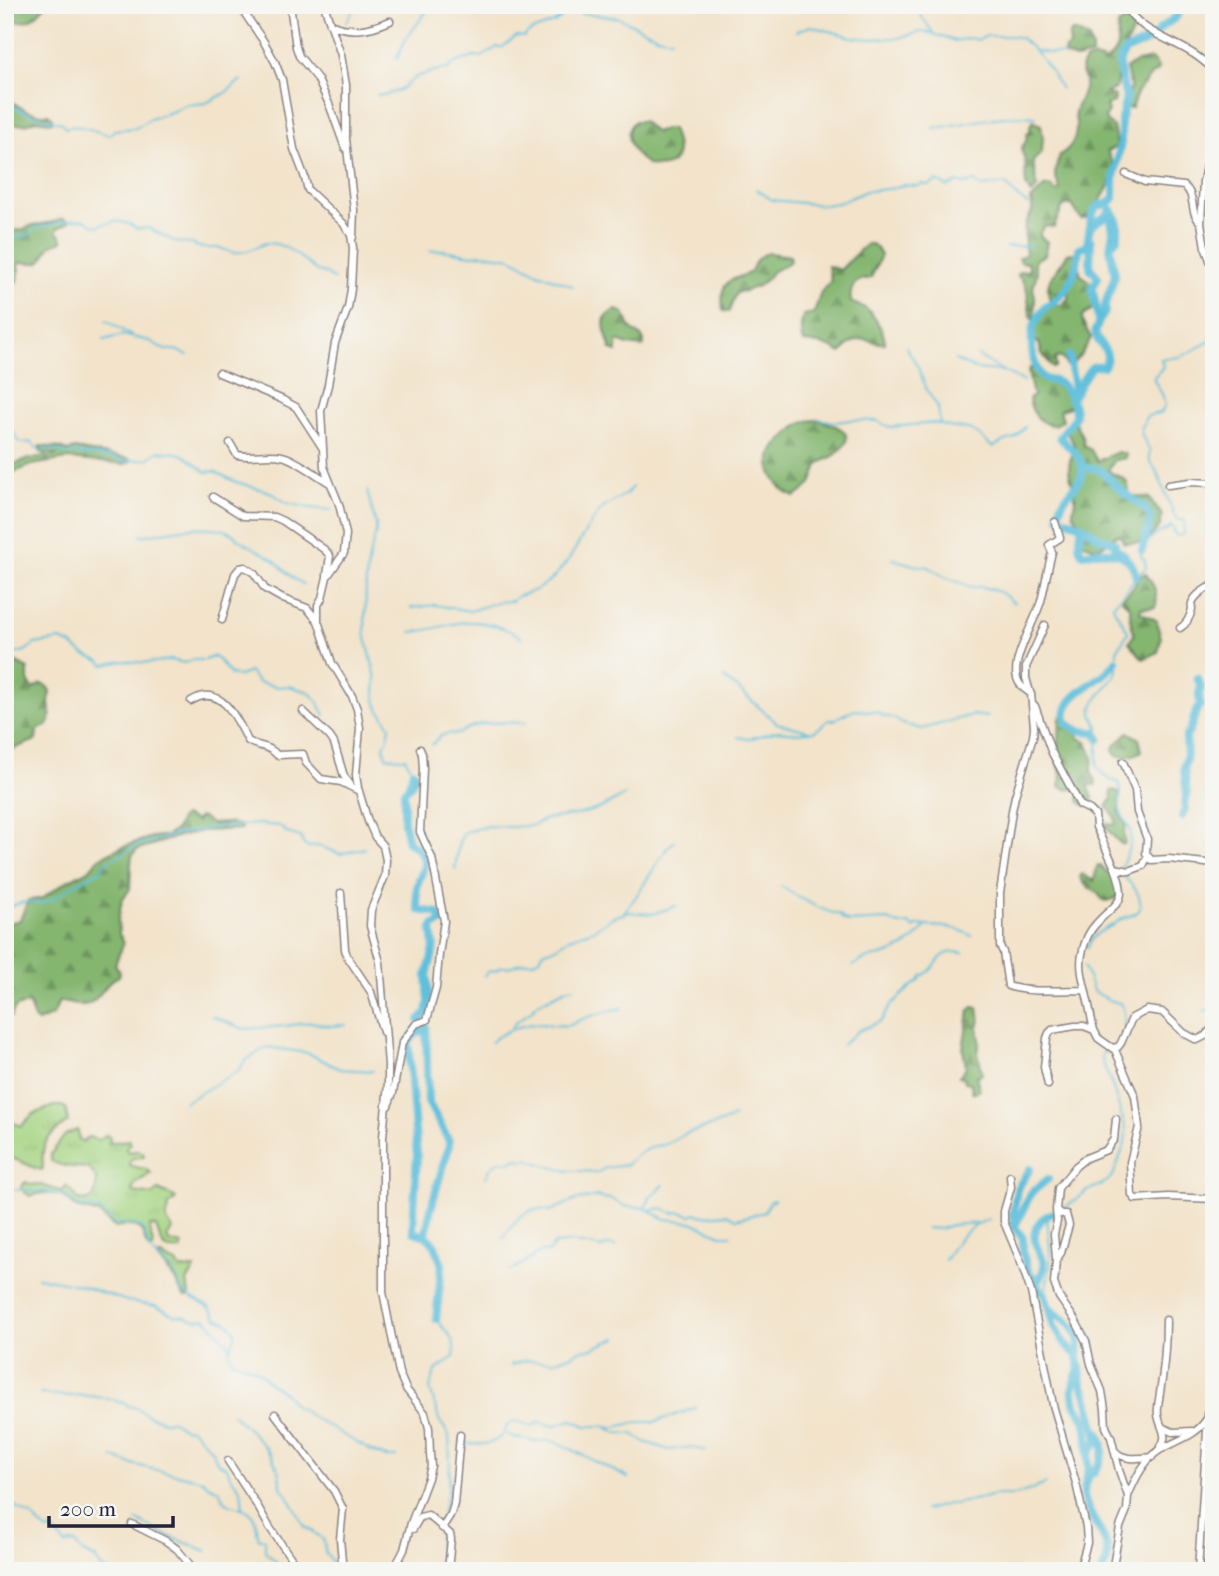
<svg xmlns="http://www.w3.org/2000/svg" width="1219" height="1576" font-family="'IM FELL French Canon',serif">
	<style>
		.grass { fill: url(#grass-tufts); stroke: #647b5e; stroke-width: 2 }
		.forest { fill: url(#forest-firs); stroke: #536c56; stroke-width: 2 }
		.lines { fill: none; stroke-linecap: round; stroke-linejoin: round }
		.stream { stroke: #5ebfdc; stroke-width: 2 }
		.river { stroke: #5ebfdc; stroke-width: 8 }
		.minor-casing { stroke: #8a8282; stroke-width: 9 }
		.minor { stroke: #fff; stroke-width: 6 }
	</style>
	<defs>
		<pattern id="grass-tufts" width="24" height="20" patternUnits="userSpaceOnUse" patternTransform="scale(1.75)"><rect width="24" height="20" fill="#a5d482"/><path d="M3 7l-1-3M5 7V3M7 7l1-3M15 17l-1-3M17 17v-4M19 17l1-3" fill="none" stroke="#8eb671"/></pattern>
		<pattern id="forest-firs" width="22" height="20" patternUnits="userSpaceOnUse" patternTransform="scale(1.75)"><rect width="22" height="20" fill="#84b670"/><path d="M5 1l3.5 6h-7zM16 11l3.5 6h-7z" fill="#6c945d"/></pattern>
	</defs>
	<rect width="100%" height="100%" fill="#f6f6f2"/>
	<filter id="ink" filterUnits="userSpaceOnUse"><feTurbulence type="fractalNoise" baseFrequency=".0143" numOctaves="2"/><feDisplacementMap in="SourceGraphic" scale="14" xChannelSelector="R" yChannelSelector="G"/><feConvolveMatrix kernelMatrix="1 2 1 2 8 2 1 2 1" color-interpolation-filters="sRGB"/></filter>
	<filter id="wash" filterUnits="userSpaceOnUse"><feTurbulence type="fractalNoise" baseFrequency=".00686" numOctaves="4" result="noise"/><feDisplacementMap in="SourceGraphic" scale="28" xChannelSelector="R" yChannelSelector="G"/><feGaussianBlur stdDeviation="1.57" result="paint"/><feColorMatrix in="noise" values="0 0 0 0 0 0 0 0 0 0 0 0 0 0 0 0 0 1.4 0 .05"/><feComposite in="paint" operator="in"/></filter>
	<g filter="url(#wash)">
		<rect width="100%" height="100%" fill="#f2e3ca"/>
		<path class="grass" d="M54,1106H61L66,1108L68,1122C49,1135 40,1142 43,1167L42,1170C28,1167 19,1158 5,1157C5,1148 8,1134 6,1126C12,1121 15,1123 21,1126L33,1114Z
			M77,1130L78,1131L79,1140L83,1142L89,1137L98,1140L106,1135L110,1137L109,1143L129,1140L131,1144L127,1145L126,1149L128,1152L138,1151L143,1152L144,1156L131,1159L129,1164L131,1166L145,1169L151,1173L135,1184L132,1190L133,1192L153,1195L158,1190L175,1197L176,1199L168,1206L169,1210C162,1218 168,1222 173,1229C170,1235 165,1235 169,1242L182,1245V1249C161,1252 162,1243 156,1227L150,1226C149,1233 153,1240 153,1248L151,1249C144,1244 146,1241 143,1233C138,1223 123,1226 114,1227L100,1214L77,1208L62,1195L43,1193L30,1196L21,1189L22,1185L26,1182L31,1185L38,1184L60,1191H63L66,1186L75,1195L78,1200L86,1201L94,1197L97,1181L93,1173L88,1168C76,1167 61,1167 51,1161V1154L65,1135Z
			M161,1255L166,1259L176,1263L181,1269H195L187,1281L189,1296L185,1297L180,1290L175,1279L158,1258Z"/>
		<path class="forest" d="M5,5H46C31,22 28,24 5,20Z
			M1125,20L1133,27V30L1120,59L1116,88L1108,92V94L1115,96V100L1113,103L1106,105L1108,112L1106,115L1105,120L1113,127L1117,145V147L1107,151C1109,155 1112,162 1113,167C1114,184 1098,204 1089,217L1081,219L1072,205H1066L1062,208L1054,227L1045,226L1040,232V236L1047,242L1045,255L1035,260V266L1037,273L1033,288L1035,298L1034,319H1032C1025,303 1033,289 1017,275L1019,272L1030,270L1028,263L1021,262L1019,258L1026,254C1025,246 1023,230 1026,223C1031,212 1034,214 1031,200L1045,186L1052,187L1056,192L1060,190C1059,184 1056,181 1055,175C1055,168 1058,162 1060,155C1072,147 1077,138 1076,123C1076,119 1074,115 1075,112C1077,101 1086,93 1085,81C1085,75 1079,72 1082,66C1086,55 1098,58 1105,62C1121,50 1117,42 1118,25Z
			M1072,32H1076L1089,39L1092,49V55L1076,59L1064,55L1065,49L1070,45L1069,35Z
			M1151,59L1158,67L1157,72L1152,74C1141,87 1136,91 1132,108H1126V101L1131,87L1126,69L1134,63Z
			M5,99C12,101 15,104 20,107C28,112 40,115 49,114L52,118V122L36,120L26,124L5,125Z
			M635,121H643C662,141 652,128 672,129C677,142 683,164 663,166C657,167 651,167 646,163C633,155 620,133 635,121Z
			M1033,121L1041,125L1043,138L1042,150L1040,154L1033,161L1037,187L1033,193L1031,194C1022,184 1027,172 1025,160C1024,156 1022,153 1021,149L1026,141L1027,134L1030,132V125Z
			M62,218L68,220L69,222L57,229V232L62,238V241L51,245C40,263 44,265 20,262L18,265C21,279 17,283 5,291V234L7,231L24,230L30,226L54,222Z
			M867,244H871L876,247L881,255L871,278C868,279 864,279 861,280C851,283 850,294 851,302C854,304 857,305 861,306C872,310 885,332 885,343C877,344 874,341 867,340C855,337 848,345 841,353C830,345 817,343 803,342C800,333 800,324 804,315L814,313L821,292L831,281L828,266L840,270C849,262 857,251 867,244Z
			M769,253L790,256L791,260L788,263L772,272L768,278L758,286L745,291L738,292L735,295L729,312L723,311C720,280 726,283 751,272C755,261 758,255 769,253Z
			M1069,253L1077,254L1078,256L1073,272L1063,290L1056,292L1055,298L1050,300C1042,278 1059,272 1067,254Z
			M1078,268L1080,269V274L1092,283L1094,293L1093,300L1094,307L1082,317L1083,323L1091,338L1080,356L1074,362L1072,369L1069,370L1063,359L1059,357L1055,359L1056,366L1053,368L1041,352L1039,342L1033,343C1032,327 1038,315 1050,305H1061L1068,299L1069,285Z
			M617,310L624,313L631,329L642,337L644,341V346L642,347L628,345L618,341L617,342V352L611,350C607,334 595,316 617,310Z
			M1030,368L1036,369L1043,381L1059,385L1071,401L1072,406L1060,410L1063,420C1047,433 1032,416 1029,399L1033,396L1028,372Z
			M819,420C840,426 860,434 835,455C831,458 824,460 820,463C815,468 815,477 811,483C807,489 800,494 794,497C782,491 768,476 770,461C771,452 778,443 785,437C790,432 796,426 803,423C807,420 814,420 819,420Z
			M1070,421L1075,422L1082,436L1084,446L1091,450L1097,461L1118,452L1126,454V458L1115,460L1108,470C1113,476 1121,475 1126,481C1129,484 1128,491 1130,496L1149,498L1162,515L1160,526L1146,542L1124,543L1120,535H1118C1112,537 1102,547 1098,548C1094,548 1079,543 1079,536C1079,532 1082,529 1083,525C1080,522 1074,518 1073,512C1073,507 1076,501 1075,496C1075,486 1069,478 1069,468C1069,449 1083,453 1066,432Z
			M40,446L60,448L68,451L75,449L130,459V462L124,464L67,459L32,465L5,476V467L29,459L57,455L42,453L40,451Z
			M1145,573C1152,581 1160,596 1155,607L1141,608L1140,612L1156,620L1161,638L1158,652L1143,659L1129,642L1134,635L1130,618V607L1122,599C1125,594 1129,593 1132,588C1137,582 1138,577 1145,573Z
			M5,660H11L28,669V681L33,689L41,684L47,686L50,691L49,703L51,715L48,725L37,730L36,740L8,751L5,749Z
			M1062,715L1067,717L1080,739L1087,741L1093,758L1091,773L1096,782L1095,785H1088L1093,798L1088,804L1084,805L1079,801L1081,790L1079,785H1078L1076,789C1070,789 1064,791 1060,786L1061,774L1056,754L1059,741L1060,719Z
			M1128,732L1139,739L1142,751C1133,756 1124,760 1115,754L1113,748Z
			M1114,790L1120,793L1119,812L1126,825L1124,834L1125,842L1123,845C1116,841 1111,832 1105,827V823L1114,825L1116,824L1115,817L1107,807L1112,799L1111,791Z
			M184,816L196,821L199,817L203,818L211,824L229,823L240,825L241,829L202,831L179,836L136,850L132,856L131,863L130,889L122,900L118,920L119,934L124,942L115,964L120,972L119,976C104,981 100,1003 83,1005C75,1006 67,1002 59,1001L53,1015L38,1022L34,1019L29,1005C20,1004 13,1007 11,1017H5V924L20,920L28,900L41,899L67,881L89,870L99,858L119,848L152,837L166,836L176,830L181,818Z
			M1097,866H1101L1107,872L1111,869L1114,871V880L1119,885L1117,898C1117,898 1107,901 1106,901C1101,900 1101,896 1097,893C1090,887 1084,887 1080,877L1082,874L1094,881Z
			M973,1007L978,1008L980,1020L978,1027L980,1041L978,1052L982,1074L976,1076L980,1090L975,1093L972,1092L971,1083L965,1082L964,1077L959,1076L966,1067L963,1049L969,1011Z"/>
		<g class="lines">
			<path class="stream" d="M579,5H583
				M916,5L921,16L935,35L956,41L969,38L978,40L987,36H1013L1021,38L1035,51L1051,71L1061,89
				M573,9L580,13L619,18L657,36L671,39
				M346,23L356,5
				M797,31L811,26L852,37L870,39L898,38L920,32L932,33
				M1037,51L1056,54H1064
				M397,59L404,42L431,5
				M377,95H386L394,92L404,87L416,77L438,70L448,69C457,58 465,62 476,56L482,57L497,47H503L517,36L524,37L529,32L556,22L576,5
				M5,101H7C20,113 43,118 60,122L63,124L65,128C79,123 96,132 110,135L114,130L136,128L150,119L176,110L184,105L206,103L224,94L241,80
				M933,128C969,124 1000,113 1036,117
				M756,189L772,200L823,205L838,203L866,191L889,189L903,185L918,186L921,184L929,185L937,181L948,187L958,182L964,184L974,182L982,187L1005,184L1019,198L1028,205
				M5,241L12,237L26,236L37,228L69,220L85,219L93,225L98,226L115,221L130,224L137,229L148,228L176,242L192,244L202,248H220L234,253L247,251L266,243L276,244L285,247L296,254L317,271L325,273L334,280
				M1006,247L1029,246
				M430,251L443,250L472,255L484,254L512,258L538,273L573,286
				M106,320L132,336
				M104,340L123,335L150,341L165,350H175L188,355
				M906,347L918,367L926,389L938,407L940,425
				M978,356L1001,370
				M955,360L975,369L1003,371L1023,381
				M818,419L836,422L850,420L878,421L887,426L891,427L933,423L954,428L969,429L980,436L991,446L994,447L1004,441L1015,438L1025,427
				M5,428L14,432L18,441L23,443L30,442L40,450L46,449L58,451L66,454L77,453L85,455H96L103,457L110,456L122,461L147,459L159,451L178,453L184,455L206,472L214,471L236,482L270,492L287,503L311,508L331,510
				M367,491L376,525V532L369,558L366,579L365,633L376,678L375,695L378,707L390,726L388,738L384,746L386,757L405,758L411,768L404,791
				M141,536C163,532 224,518 238,539L273,559L293,578L303,584
				M893,559L913,565L929,567L943,576L971,587H984L1002,593L1014,603
				M411,608L435,605L470,611L497,602L512,601L516,597L536,590L552,579L568,561L589,526L600,511L607,505L626,494L632,487
				M411,632C430,631 448,623 468,622C486,621 507,628 522,638
				M5,656L25,651L35,644L60,640L72,645L83,654L102,662L104,665L123,661L148,663L171,660L184,663L192,660H205L215,656L231,675L239,676L250,672L257,682L278,687L289,686L309,692L318,702L325,715
				M723,678L736,687L777,723L809,731
				M738,737L748,739L778,731L798,733L815,731L829,720H834L842,715L855,710L877,712L883,716L893,718L903,724L922,729L965,717L973,715L988,717
				M432,745C439,735 446,732 458,734C477,720 502,722 525,723
				M1121,868C1125,857 1133,844 1130,830C1128,823 1122,817 1120,810C1118,799 1124,792 1118,782L1112,781L1102,773L1097,766L1099,729L1092,714L1093,706L1098,697L1115,676L1117,671V650L1128,633C1126,623 1116,616 1113,606L1136,577L1146,568L1145,560L1141,557C1142,541 1156,534 1168,529L1170,526L1173,527L1174,533L1178,536L1184,534C1185,530 1183,525 1185,520H1178L1174,515L1157,472L1150,461L1149,455L1150,451C1148,446 1141,436 1141,432C1141,428 1145,421 1146,417L1153,414L1161,413L1165,405L1163,396L1154,380V377L1163,367L1161,359C1167,357 1173,358 1179,357C1192,353 1201,344 1214,340
				M455,869L459,842L465,832L488,826L513,827L534,825L546,819L581,814L601,808L625,795
				M781,886C799,898 819,910 840,915L843,919L849,922L888,920L899,925L910,924L913,928L919,925L926,926
				M5,908L24,902L42,903L53,899L78,882L101,870L104,864L138,845L177,834L217,827L259,824L280,826L287,833L301,837L303,844L307,847L320,846L340,854L365,848
				M624,912L635,898L667,848L674,842
				M1087,948C1092,935 1100,931 1111,926C1115,924 1118,921 1121,919C1132,914 1145,915 1139,897C1136,886 1127,882 1123,874
				M853,966C866,956 871,959 885,955C903,949 915,941 926,926C942,926 958,927 972,936
				M1084,967L1093,991L1111,1001L1120,1003C1125,1011 1126,1019 1124,1028
				M485,976L489,971L497,970L500,967H508L525,962H532L540,958L543,952L558,946L569,938L593,930L613,917L629,912L652,914L676,906
				M1203,1011L1214,1009
				M212,1016L244,1029L285,1026L311,1022L329,1026L346,1025
				M510,1030L516,1022L532,1010L537,1004L566,989L574,987
				M491,1042C502,1032 521,1024 537,1024C548,1024 558,1027 570,1025C576,1023 574,1023 580,1020C593,1015 608,1011 622,1008
				M842,1045L858,1031L881,1021L891,1005L912,986L919,981L922,976C941,968 935,948 963,953
				M185,1102L238,1071L245,1061L267,1047L308,1053L340,1069L373,1071
				M486,1177L490,1169L499,1161L508,1162L518,1158L523,1161L527,1158C536,1163 554,1168 564,1170C576,1172 587,1170 597,1173L605,1168L626,1165C635,1156 640,1152 652,1147C655,1145 660,1146 663,1145C672,1143 679,1136 688,1133C703,1128 720,1125 734,1117
				M5,1188L16,1190H29L36,1192L45,1191L52,1194H62L66,1195L76,1205L100,1210L116,1225L124,1223L140,1226L144,1231L149,1249L173,1272L179,1283L181,1290L192,1298L209,1307L217,1318L226,1322L231,1326L235,1330V1336L229,1352L232,1360L257,1370L270,1383L286,1394L295,1406L316,1419L371,1451L385,1457H396
				M645,1208L651,1196L664,1185
				M1060,1209C1070,1206 1076,1199 1084,1193C1094,1186 1105,1186 1113,1176L1125,1143L1126,1130L1113,1088L1102,1061V1055L1107,1047
				M650,1210L663,1208L672,1213L681,1212L692,1215L695,1213L703,1216L727,1214L736,1219L764,1212L770,1202L774,1200
				M926,1228L940,1229L951,1225L977,1223
				M502,1239C514,1222 527,1203 550,1211L576,1200L592,1198L596,1196L605,1199L610,1198L623,1206L645,1208L665,1219L692,1222L721,1235H731
				M945,1260C956,1240 968,1227 989,1219
				M510,1271C518,1266 534,1258 540,1252H548L555,1244L575,1242L578,1244H585L601,1248L609,1245L617,1247
				M37,1277L79,1285L127,1301L156,1306L174,1315L185,1316L191,1319L200,1320L205,1318L228,1343L230,1349
				M1046,1298C1044,1286 1050,1276 1050,1264C1051,1249 1049,1234 1047,1219L1053,1213
				M436,1319C446,1333 457,1338 454,1357L435,1371L430,1388L439,1420L449,1435L450,1466L448,1492L439,1523
				M511,1365L527,1360L535,1361H554L573,1355L578,1351L593,1348L617,1338
				M40,1394L70,1396L81,1395L114,1399L117,1402L125,1403L128,1406L137,1408L149,1416L164,1421H173L183,1428L192,1429L211,1449L218,1463L227,1467L230,1476L241,1490L243,1507
				M232,1414C247,1427 268,1448 277,1466C280,1474 279,1481 282,1489C289,1494 300,1519 306,1528L311,1530L323,1539L326,1554L335,1566L336,1571
				M609,1427H616L637,1422H654L696,1408
				M507,1434L516,1438L538,1442L549,1440L563,1445L628,1478
				M460,1442C478,1446 500,1447 507,1426L514,1421L531,1426L541,1422L553,1426L572,1420L586,1426H604L618,1433L633,1434L645,1442L669,1450L692,1447L706,1451
				M113,1457L124,1462L156,1470L181,1475L203,1480L208,1485L219,1490C221,1495 223,1501 228,1503C237,1508 246,1506 253,1516C258,1524 256,1531 259,1539H265V1552L276,1561L281,1571
				M5,1501L32,1516L39,1524L48,1531L52,1530L66,1545L71,1543L76,1544L81,1551L95,1558L102,1568L110,1571
				M925,1510L948,1504H955L995,1495H1016L1046,1484
				M137,1520L161,1533L207,1551
				M439,1528L440,1571"/>
			<path class="river" d="M1159,30C1170,19 1177,22 1182,5
				M1090,228C1096,218 1102,223 1110,211
				M1111,245L1118,237V223L1112,210
				M1098,323L1105,312V305L1115,275L1110,248L1113,232L1110,211
				M1069,356L1074,388L1073,394
				M1071,400C1073,396 1089,368 1092,367C1096,365 1100,366 1104,366C1113,350 1099,348 1096,335C1094,325 1097,333 1098,323C1098,311 1095,301 1092,289L1098,277L1090,268L1091,241
				M1083,467L1098,469L1106,475L1122,491L1145,508L1151,518L1142,550
				M1081,525L1099,537L1115,543V548L1125,555
				M1136,577C1132,550 1105,549 1083,554C1075,546 1083,535 1081,525L1059,517C1057,493 1094,482 1079,458C1074,450 1066,445 1060,437C1064,429 1074,423 1075,415C1076,405 1066,386 1057,382C1051,379 1047,382 1042,377C1033,367 1031,348 1032,335C1032,329 1034,325 1037,320C1046,301 1050,307 1062,294C1073,282 1078,264 1079,248L1087,245L1091,219L1094,211L1098,206L1110,203L1114,198V177L1121,142V120L1126,98L1119,67L1120,60L1125,51L1144,43L1155,35
				M1099,739L1095,732L1080,731L1067,724C1056,693 1105,683 1116,661
				M413,772C416,780 410,786 404,791V824L408,842C411,845 415,846 418,849C431,864 420,872 417,887C416,895 417,903 419,910L438,913L441,918L440,923L434,925L432,928L434,949L427,975L429,1002L427,1012L419,1020L426,1027L416,1033L408,1042L417,1155L413,1226L414,1232L426,1236
				M1182,816L1185,809V801L1187,795L1184,768L1187,754L1186,736C1195,727 1192,713 1200,705L1199,694L1201,687L1197,678
				M426,1027L428,1102L449,1141C450,1152 444,1158 442,1169C436,1191 428,1214 426,1236L435,1245L442,1265L436,1319
				M1030,1169L1017,1189L1013,1215L1015,1228L1023,1238V1254L1028,1270L1037,1282L1041,1291L1045,1294
				M1015,1226L1031,1193L1048,1179
				M1038,1283C1039,1277 1043,1273 1044,1267C1044,1256 1039,1254 1036,1245C1031,1230 1039,1217 1054,1213
				M1046,1298L1054,1327L1067,1346L1078,1356L1082,1384L1086,1393L1098,1438C1096,1445 1093,1446 1090,1452C1086,1459 1090,1467 1088,1474C1086,1482 1083,1486 1084,1495C1087,1522 1121,1544 1102,1571
				M1052,1309C1056,1314 1059,1316 1065,1320C1077,1328 1081,1342 1078,1356
				M1080,1332L1088,1337L1092,1344
				M1080,1368C1073,1381 1070,1391 1076,1405C1079,1411 1083,1415 1085,1420C1088,1431 1089,1443 1088,1454
				M1087,1475L1094,1473C1104,1456 1106,1451 1099,1433"/>
		</g>
	</g>
	<g filter="url(#ink)">
		<g class="lines">
			<g class="minor-casing">
				<path id="minor" d="M239,5L264,42L275,62L282,80L294,149L304,175L308,190L343,223L351,235L353,248L351,289L348,308L335,343L328,385L321,411L324,467L339,504L346,534L344,553L327,577L322,598L318,605V621L332,663L352,696L357,709L360,728L356,775L358,788L368,821L375,837L383,846L386,860L385,876L371,910L370,926L380,962L388,1065V1083L383,1137V1292L399,1373L406,1389L425,1413L429,1428L430,1454L431,1466L428,1478L411,1523L404,1550L393,1571
					M290,5L296,47L299,56L317,78L329,104L345,148
					M324,5L341,55L346,85V139L354,210L353,237
					M1124,5C1141,32 1166,37 1192,53C1199,57 1207,64 1214,70
					M330,24C351,33 369,30 390,21
					M1214,127L1203,181L1201,223L1205,247L1214,271
					M1126,174L1145,182L1184,186C1197,196 1188,211 1201,223
					M219,373L281,399L296,407L322,447
					M230,443L237,455C252,458 267,453 282,456C294,458 318,476 330,483
					M1168,485L1190,482L1214,483
					M213,497L243,516L274,517L283,521L325,550L330,556L327,575
					M1055,522L1060,538L1049,545L1052,552C1048,568 1045,585 1041,601C1036,620 1011,659 1017,678C1019,686 1025,689 1031,694L1034,727L1033,737L1015,796L1012,811L1000,893V946L1003,952L1008,986C1027,993 1064,990 1085,990
					M222,620L235,574L240,568L245,567L254,573L265,589L283,599L307,608L318,621
					M1180,628C1187,624 1190,618 1192,609C1192,607 1191,605 1192,603C1195,595 1206,588 1214,585
					M1030,692L1026,678V667L1045,625
					M191,701C221,682 237,719 248,741C259,748 267,744 277,755L303,754L306,763L321,779L341,782L359,791
					M1035,706L1051,751L1080,805L1090,810L1095,815L1096,827L1115,868L1129,871L1143,866L1148,856
					M303,711L330,737L334,743L344,776L350,784
					M1123,762L1135,790L1137,812L1147,839L1146,853L1151,860L1169,859L1214,864
					M1115,868C1129,905 1117,900 1096,924C1089,931 1084,944 1082,954C1079,969 1084,982 1087,997C1090,1008 1091,1019 1094,1030L1098,1038L1115,1050L1135,1096L1139,1127L1130,1162L1132,1195L1135,1199L1168,1197L1214,1199
					M341,893L345,949L347,956L371,992L383,1032
					M1112,1048L1118,1047L1121,1043L1132,1018L1147,1010L1162,1012L1184,1033L1197,1040L1205,1036L1214,1026
					M1048,1085L1044,1067L1047,1038L1049,1033L1052,1030L1075,1026H1084L1094,1030
					M388,1106L393,1093L402,1043L416,1024L427,1020L436,988L439,954L444,921L432,858L420,832L423,768L422,754L420,749
					M1010,1176L1011,1187L1004,1211V1222L1020,1260L1031,1292L1053,1405L1076,1483L1086,1527L1087,1543L1079,1571
					M1056,1210L1057,1221L1054,1234L1056,1258
					M275,1414L334,1491L343,1509L340,1539L343,1571
					M1164,1428L1173,1432L1192,1431
					M1115,1451C1123,1461 1140,1458 1152,1457
					M1157,1452C1171,1434 1161,1432 1158,1415C1157,1408 1159,1400 1160,1393C1164,1369 1166,1345 1166,1320
					M228,1461L258,1507L270,1528L300,1571
					M1128,1496C1135,1479 1144,1460 1160,1450C1175,1441 1196,1436 1206,1420
					M132,1524L166,1541L177,1549L195,1571
					M442,1528L451,1514L454,1504L460,1435
					M413,1529L420,1517L428,1515L450,1534L451,1539L448,1571
					M1112,1571L1120,1527L1127,1510L1128,1496L1119,1470L1111,1437L1106,1427L1105,1409L1102,1391L1091,1364L1086,1341L1075,1320L1059,1297L1054,1283L1056,1260L1061,1253L1069,1225L1066,1214H1061L1056,1210L1058,1188L1076,1166L1086,1158L1106,1150L1114,1139L1116,1119
					M1198,1571L1214,1322
					M1206,1571L1214,1537"/>
			</g>
			<use href="#minor" class="minor"/>
		</g>
	</g>
	<rect width="1219" height="1576" fill="none" stroke="#f6f6f2" stroke-width="28"/>
	<path d="M49 1516v10h124v-10" fill="none" stroke="#22223b" stroke-width="3.5"/>
	<text x="60" y="1516" font-size="21" fill="#22223b" stroke="#f6f6f2" stroke-width="5" paint-order="stroke">200 m</text>
</svg>
